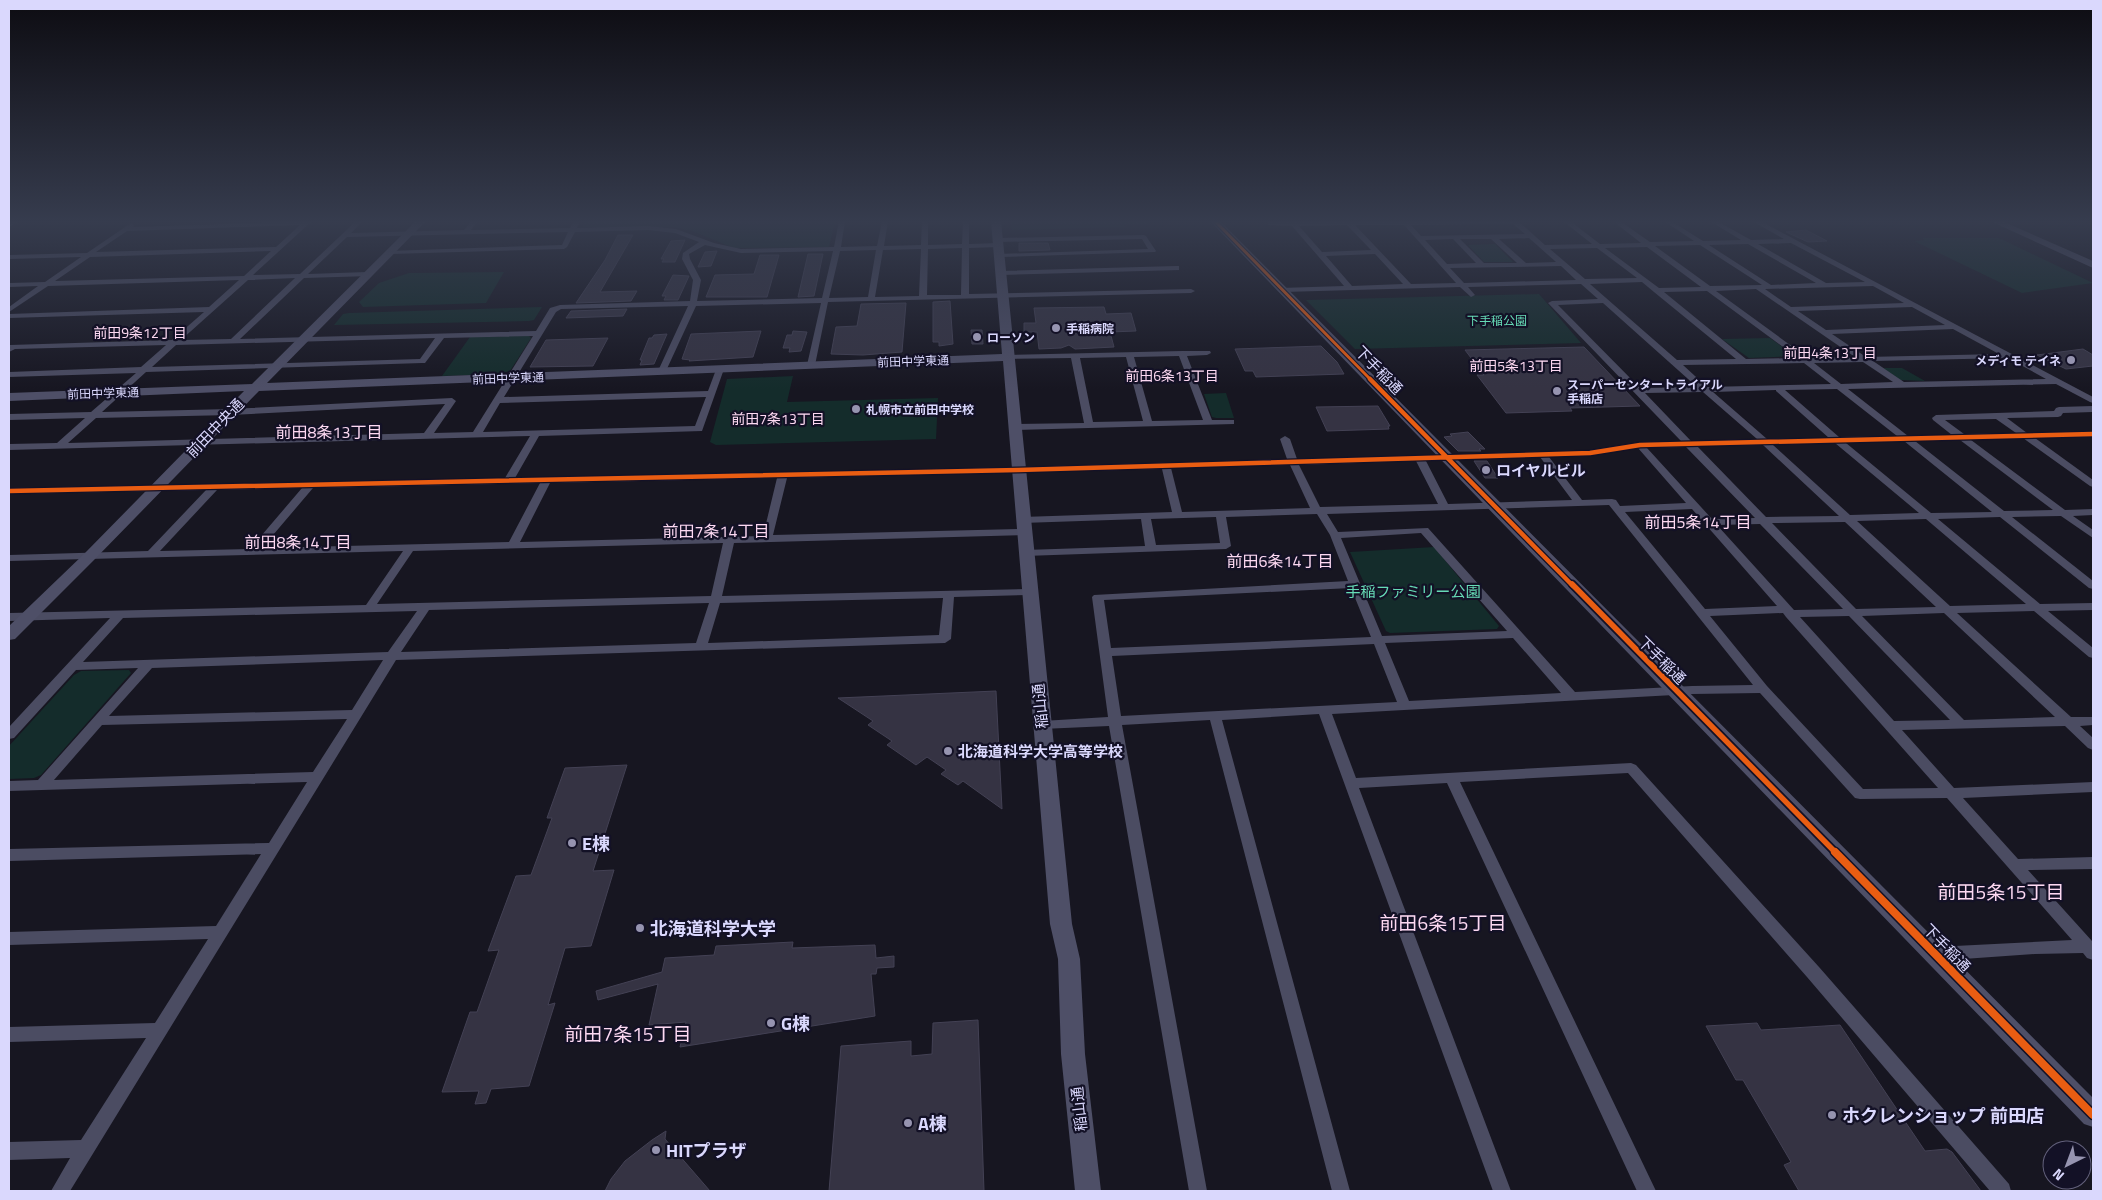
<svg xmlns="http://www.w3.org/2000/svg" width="2102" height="1200" font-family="'Titillium Web','Noto Sans JP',sans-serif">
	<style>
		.green { fill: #142c2b }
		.building { fill: #353343; stroke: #434154 }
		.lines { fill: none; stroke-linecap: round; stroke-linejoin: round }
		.street { fill: #4b4c62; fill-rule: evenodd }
		.secondary { fill: #4e4f67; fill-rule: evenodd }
		.cycleway-far3-casing { stroke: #131126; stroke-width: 5 }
		.cycleway-far2-casing { stroke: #131126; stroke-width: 7 }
		.cycleway-far1-casing { stroke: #131126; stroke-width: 9 }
		.cycleway-casing { stroke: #131126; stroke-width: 11 }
		.cycleway-far3 { stroke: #e95d12; stroke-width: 3 }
		.cycleway-far2 { stroke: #e95d12; stroke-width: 4.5 }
		.cycleway-far1 { stroke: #e95d12; stroke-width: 5.5 }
		.cycleway { stroke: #e95d12; stroke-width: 8 }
		.poi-dot { fill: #9694b0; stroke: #131126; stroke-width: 2 }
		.labels { text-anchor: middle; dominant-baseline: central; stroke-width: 4.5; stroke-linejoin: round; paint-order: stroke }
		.far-park-label { font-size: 12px; fill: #66dbb6; stroke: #131126 }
		.far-poi-label { font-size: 12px; font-weight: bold; fill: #dad8fd; stroke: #131126; text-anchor: start }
		.far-street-label { font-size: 12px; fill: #dad8fd; stroke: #131126 }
		.far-neighbourhood-label { font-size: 14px; fill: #fdd9f2; stroke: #131126 }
		.street-label { font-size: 15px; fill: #dad8fd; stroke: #131126 }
		.poi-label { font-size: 15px; font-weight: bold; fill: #dad8fd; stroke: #131126; text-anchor: start }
		.park-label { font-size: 15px; fill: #66dbb6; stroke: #131126 }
		.neighbourhood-label { font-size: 16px; fill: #fdd9f2; stroke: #131126 }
		.near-poi-label { font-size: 18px; font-weight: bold; fill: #dad8fd; stroke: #131126; text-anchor: start }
		.near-neighbourhood-label { font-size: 19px; fill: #fdd9f2; stroke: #131126 }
	</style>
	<rect width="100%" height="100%" fill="#171621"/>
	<path class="green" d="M585,221H835L829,247L734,248L692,231L673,227H582Z
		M1011,221H1148L1149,224H1124L1125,227L1012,230Z
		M1922,238H1999L2093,283L2022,293L1914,241L1925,240Z
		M1495,244L1513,262H1484L1468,245Z
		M504,272L486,303L363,307L359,302L379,283L409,273Z
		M1539,294L1581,343L1355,349L1306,300Z
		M542,307L534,320L529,321L334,325L343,314L349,313Z
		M529,336L531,338L510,371L497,374L442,376L470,337Z
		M1770,338L1795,356L1749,358L1722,339Z
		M1883,368H1902L1925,381L1900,380Z
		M793,376L787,402L938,398L936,439L716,445L710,442L727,379Z
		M1226,393L1234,418H1216L1212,417L1204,394Z
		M1434,547L1499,626L1497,629L1390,633L1386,631L1350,552Z
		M129,670L131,673L41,775L34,778L9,779V746L74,675L81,671Z"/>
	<path class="building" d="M1806,230L1827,241L1808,242L1786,232Z
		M618,235H633L600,292L637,291L631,301L576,303L605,260Z
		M685,240L675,262H662L664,259H661L671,241Z
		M1019,243H1048L1050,250L1019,251Z
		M717,251L711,266L698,267L705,252Z
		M808,254H823L814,296L798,297Z
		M760,255H779L767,297H706L715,275L754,274Z
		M673,275L689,276L678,300H664L666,296H662Z
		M950,301L953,344L939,346V342H933V302Z
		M906,303L902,352L863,355L831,354L836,327L857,326L861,304Z
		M1104,307L1106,314L1131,313L1136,331L1110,332L1114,347L1075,349L1069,345L1061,348L1039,349L1037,332H1024V323H1036L1034,308Z
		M627,309L623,316L566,318L571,311Z
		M971,330H982L983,344H972Z
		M761,331L753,357L689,361L690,360L682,359L691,334Z
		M793,331L807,332L801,351L789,352L790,348H783L787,335H792Z
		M667,334L654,364L640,365L642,360H640L649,338H652L654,335Z
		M608,338L593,366L530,367L546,340Z
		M1321,346L1337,362L1344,374L1256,377L1253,371H1245L1235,349Z
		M1584,347L1640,406L1570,408L1572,411L1506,413L1477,375H1484L1465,350Z
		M2083,349L2093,355V366L2066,369L2037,355Z
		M1378,406L1390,426H1388L1389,429L1327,431L1316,407Z
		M1468,432L1485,449H1479L1481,451H1458L1444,437L1452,436L1450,434Z
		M1474,461H1487L1498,478H1485Z
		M996,691L1002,809L963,781L958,785L941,774L946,770L927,757L916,765L887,745L892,741L868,725L873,721L838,698Z
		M627,765L593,871L614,870L591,946L565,948L548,1005L555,1003L529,1086L491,1089L486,1103L475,1104L479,1091L442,1092L470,1012H477L499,950L488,951L516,876L531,875L552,818H547L565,768Z
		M793,942L792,948L875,945L876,958L894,956V967L877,968L876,974H871L875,1016L680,1047L686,1022L649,1025L658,984L598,1000L596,991L662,972L665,958L714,955L716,946Z
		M978,1020L984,1191H829L841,1046L911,1041V1056L932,1054L933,1023Z
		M1757,1023L1761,1030L1840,1025L1925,1151L1947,1149L1952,1152L1981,1191H1799L1784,1165L1791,1162L1743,1080H1736L1706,1026Z
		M666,1131L665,1139L710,1191H605L611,1179L625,1161L652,1140Z"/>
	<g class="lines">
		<path class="street" d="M312,221L253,275L300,274L356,221H363L351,233L464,230L472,221H478L471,230L570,228L574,221H580L577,228L648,226L676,229L714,243L741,249L834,247L839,221H845L841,247L877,246L882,221H888L884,246L921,245L922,221H928V245L962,244L963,221H969V244L998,243L1001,245L998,247L969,248V294L1191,289L1195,291L1191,293L828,302L815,365L811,368L807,365L821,303L696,306L665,373L662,374L658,371L688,306L561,309L556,312L504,397L708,391L717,367L720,366L724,369L702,431L539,436L515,478L1018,467L1287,459L1280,439L1285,436L1290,439L1297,459L1590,450L1640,442L1681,441L1548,303L1552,301L1598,299L1581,284L1468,287L1475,295L1471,297L1460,287L1283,292H1280V288L1344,286L1292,226L1268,225V223L1270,222L1518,221L1545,245L1592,244L1563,221H1570L1600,244L1641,243L1613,221H1620L1650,242L1694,241L1664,221H1671L1703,241L1741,240L1710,221H1717L1751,240L1784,239L1752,221H1760L2093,397V403L2090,402L2056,384L1848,389L1908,436L1952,435L1933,420L1932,418L1936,415L2054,411L2056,408L2059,407L2093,406V412L2063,413L2061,416L2058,417L2007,418L2027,433L2093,431V437L2035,438L2093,480V487L2090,486L2023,438L1971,440L2065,510L2093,509V515L2073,516L2093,530V538L2061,516L2012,517L2093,581V589L2089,588L2000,517L1938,519L2040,604L2093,603V610L2048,611L2093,648V658L2089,657L2034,611L1957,613L2071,717H2093V725L2080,726L2093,738V750L2088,748L2065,726L1902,730L1954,788L2093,782V792L1963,798L2018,859L2093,857V869L2028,870L2092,941L2093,960L2087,958L2083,953L2035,954L1935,961L1929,959L1927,954L1929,949L1935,947L2072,940L1947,798L1860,799L1855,798L1760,693L1692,694L1332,714L1356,778L1631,763L1636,765L1819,967L2009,1184L2011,1191H1990L1807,977L1628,773L1460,782L1656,1191H1637L1447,783L1359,788L1511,1191H1493L1319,714L1222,720L1350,1191H1332L1210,720L1122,725L1207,1191H1189L1109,726L1042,729L1037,728L1036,725L1037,722L1042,721L1108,717L1092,597L1094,595L1348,581L1330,535L1317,514L1226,517L1231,546L1226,549L1025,556L1020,553L1025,550L1145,546L1141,519L1022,523L1017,520L1022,517L1172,512L1162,469L787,478L773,535L1023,529L1028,532L1023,535L734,543L722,596L1029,589L1035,592L1029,595L954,597L951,639L945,643L396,660L70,1191H51L70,1158L9,1160V1142L81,1140L146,1038L9,1042V1027L155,1023L208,939L9,945V932L216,926L261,854L9,861V849L269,843L307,782L9,791V781L38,780L138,668L76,670L14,738L9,739V727L110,618L9,621V613L366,605L403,551L9,561V555L148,551L206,490L9,494V488L505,478L530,436L9,450V444L57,443L85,418L9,420V414L91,412L136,373L9,377V372L141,367L166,345L15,349L9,352L10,345L172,340L204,312L9,318V314L209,307L239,280L48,286L9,312V307L38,286L9,287V283L45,282L81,257L9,259V255L87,253L131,223L134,225L133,227ZM1513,224L1525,234L1421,236L1411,225ZM300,225L276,247L96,252L127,231ZM1347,225L1371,250L1322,252L1299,226ZM1355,225H1404L1456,283L1411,284ZM648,230L675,233L699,242L683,253L682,259L693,280L690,301L560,305L550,308L536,331L240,339L304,278L370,276V272H367L308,274L347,237L568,232L562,245L388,251L387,252L390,254L564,249L567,247L575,232ZM1529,238L1556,262L1526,263L1499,239ZM1453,239L1476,263L1447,264L1425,240ZM1460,239H1491L1517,263H1484ZM1791,243L1865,282L1826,283L1758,244ZM1748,244L1816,283L1771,285L1709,245ZM705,245L741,253L833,251L822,298L697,301L701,280L690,259L689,254ZM1700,245L1762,285L1710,286L1655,246ZM1647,247L1701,287L1659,288L1605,248ZM962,248L961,295H927L928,249ZM1597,248L1637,278L1585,279L1550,249ZM921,249L919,296L875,297L883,250ZM876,250L868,297L829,298L840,251ZM271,251L244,276L55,281L90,257ZM1375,254L1403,284L1352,286L1326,256ZM1561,266L1576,280L1464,283L1450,268ZM295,278L231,339L181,340L248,280ZM1642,282L1654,292L1736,359L1677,360L1590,284ZM1873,286L1904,303L1791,307L1765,289ZM1756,289L1855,357L1808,358L1716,291ZM1707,291L1798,358L1746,359L1664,292ZM1603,303L1697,387L1640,388L1558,305ZM1912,307L1945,325L1826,330L1798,311ZM1953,329L1999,354L1866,357L1832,334ZM533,336L473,432L434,433L456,401L452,398L231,409L102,412L146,372L422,363H425L444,338ZM435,338L420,359L152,367L176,345ZM2008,358L2046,379L1904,382L1873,361ZM1863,362L1893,382L1841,384L1814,363ZM1804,363L1831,384L1707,387L1683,365ZM1837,389L1897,436L1839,437L1785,390ZM1776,390V391L1829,438L1767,439L1713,392ZM1703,392L1757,439L1691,441L1645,393ZM706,397L695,426L483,432L500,403ZM445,404L424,433L68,443L96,418L231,415ZM1996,419L2016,433L1964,434L1945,420ZM1960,440L2053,510L2004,511L1915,441ZM1904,441L1992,512L1931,513L1846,443ZM1835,443L1919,513L1850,515L1773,445ZM1763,445L1839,516L1766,517L1697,446ZM1686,447L1755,518L1712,519L1647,448ZM1638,448L1686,503L1620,506L1616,500L1612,499L1582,500L1549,457L1590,456ZM1540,457L1572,500L1448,504L1426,461ZM1416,461L1438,504L1320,507L1299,465ZM1290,465L1310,508L1182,512L1171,468ZM777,478L763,536L520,542L550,483ZM540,483L509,542L262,548L313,488ZM302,488L250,549L160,551L217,490ZM1609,505L1753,685L1692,686L1575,692L1428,528L1338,532L1327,514ZM1692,509L1777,606L1705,609L1625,512ZM1216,517L1220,543L1156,545L1151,519ZM1926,519L2026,604L1950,606L1857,521ZM1845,522L1936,607L1856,609L1772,523ZM1760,524L1843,609L1794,610L1717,525ZM1421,533L1507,631L1382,636L1341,538ZM723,543L711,596L377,604L413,551ZM1351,588L1371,637L1111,648L1104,600ZM943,598L939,635L708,643L720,603ZM709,603L696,643L401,652L429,610ZM417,611L388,652L83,662L123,618ZM1783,613L1786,617L1938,788L1863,789L1767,686L1710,616ZM1944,613L2055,717L1964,720L1862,616ZM1849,616L1950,720L1894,721L1800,617ZM1513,638L1561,693L1409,701L1385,643ZM1374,644L1397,702L1121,716L1112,656ZM383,660L352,710L109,716L152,668ZM347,719L313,772L54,780L102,725Z
			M1144,235L1146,236L1156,251L1155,252L1000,257L997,255L998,254L1148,249L1142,239L998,242L995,240L998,238Z
			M1176,266H1179V270L1001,275L997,273L1001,271Z
			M1182,351H1210L1211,353L1207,355L1187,356L1212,420H1234V424L1014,430L1009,427L1014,424L1084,423L1071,358L1007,359H1004V355ZM1179,356L1203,420L1152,421L1134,357ZM1126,357L1143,421L1093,422L1080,358Z"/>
		<path class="secondary" d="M9,221H19L9,227Z
			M416,221H426L267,383L1002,354L991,221H1001L1072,924L1080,959L1085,1054L1101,1191H1075L1061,1054L1058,959L1050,924L1003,361L259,391L95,559L15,639L9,640V626L85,553L244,391L9,401V393L252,384Z
			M1210,221H1220L2093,1098V1127L2084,1124Z
			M1990,221H2002L2093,261V268Z"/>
		<g class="cycleway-far3-casing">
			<path id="cycleway-far3" d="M1215,221L1371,380"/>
		</g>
		<g class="cycleway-far2-casing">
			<path id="cycleway-far2" d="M1370,379L1573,586
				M9,491L1018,470L1590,453L1640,445L2093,434"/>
		</g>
		<g class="cycleway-far1-casing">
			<path id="cycleway-far1" d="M1572,584L1836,853"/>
		</g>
		<g class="cycleway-casing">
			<path id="cycleway" d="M1835,852L2093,1115"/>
		</g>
		<use href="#cycleway-far3" class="cycleway-far3"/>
		<use href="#cycleway-far2" class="cycleway-far2"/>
		<use href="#cycleway-far1" class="cycleway-far1"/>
		<use href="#cycleway" class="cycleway"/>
	</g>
	<linearGradient id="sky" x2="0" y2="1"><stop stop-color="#0d0c12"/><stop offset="0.57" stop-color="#363c4e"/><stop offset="1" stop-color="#363c4e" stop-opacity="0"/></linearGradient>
	<rect width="2102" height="389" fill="url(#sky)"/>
	<g class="poi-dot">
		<circle cx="1056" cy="328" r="5"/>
		<circle cx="977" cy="337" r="5"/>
		<circle cx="2071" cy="360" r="5"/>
		<circle cx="1557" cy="391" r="5"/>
		<circle cx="856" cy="409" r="5"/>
		<circle cx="1486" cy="470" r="5"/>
		<circle cx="948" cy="751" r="5"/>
		<circle cx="572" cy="843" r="5"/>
		<circle cx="640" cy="928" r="5"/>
		<circle cx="771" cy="1023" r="5"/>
		<circle cx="1832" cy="1115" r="5"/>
		<circle cx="908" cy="1123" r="5"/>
		<circle cx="656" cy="1150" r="5"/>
	</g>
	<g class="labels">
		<g class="far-park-label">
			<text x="1497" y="320">下手稲公園</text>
		</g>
		<g class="far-poi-label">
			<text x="1066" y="328">手稲病院</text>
			<text x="987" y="337">ローソン</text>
			<text x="2061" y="360" text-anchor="end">メディモ テイネ</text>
			<text x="1567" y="384">スーパーセンタートライアル<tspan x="1567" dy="14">手稲店</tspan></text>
			<text x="866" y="409">札幌市立前田中学校</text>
		</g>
		<g class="far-street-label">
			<text transform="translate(913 361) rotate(-2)">前田中学東通</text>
			<text transform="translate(508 378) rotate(-2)">前田中学東通</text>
			<text transform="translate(103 393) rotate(-2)">前田中学東通</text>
		</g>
		<g class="far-neighbourhood-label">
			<text x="140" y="332">前田9条12丁目</text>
			<text x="1830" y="352">前田4条13丁目</text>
			<text x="1516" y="365">前田5条13丁目</text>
			<text x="1172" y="375">前田6条13丁目</text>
			<text x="778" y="418">前田7条13丁目</text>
		</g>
		<g class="street-label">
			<text transform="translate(1379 370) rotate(46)">下手稲通</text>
			<text transform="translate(215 428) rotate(-46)">前田中央通</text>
			<text transform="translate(1662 660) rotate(45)">下手稲通</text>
			<text transform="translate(1040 706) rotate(-95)">稲山通</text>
			<text transform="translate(1947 948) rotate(46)">下手稲通</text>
			<text transform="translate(1079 1109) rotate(-96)">稲山通</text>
		</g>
		<g class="poi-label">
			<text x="1496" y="470">ロイヤルビル</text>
			<text x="958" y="751">北海道科学大学高等学校</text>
		</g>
		<g class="park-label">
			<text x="1413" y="591">手稲ファミリー公園</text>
		</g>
		<g class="neighbourhood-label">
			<text x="329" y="432">前田8条13丁目</text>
			<text x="1698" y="522">前田5条14丁目</text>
			<text x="716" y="531">前田7条14丁目</text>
			<text x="298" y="542">前田8条14丁目</text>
			<text x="1280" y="561">前田6条14丁目</text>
		</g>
		<g class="near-poi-label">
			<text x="582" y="843">E棟</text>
			<text x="650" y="928">北海道科学大学</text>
			<text x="781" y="1023">G棟</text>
			<text x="1842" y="1115">ホクレンショップ 前田店</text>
			<text x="918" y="1123">A棟</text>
			<text x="666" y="1150">HITプラザ</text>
		</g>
		<g class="near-neighbourhood-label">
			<text x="2001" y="891">前田5条15丁目</text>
			<text x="1443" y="922">前田6条15丁目</text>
			<text x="628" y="1033">前田7条15丁目</text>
		</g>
	</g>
	<rect width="2102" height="1200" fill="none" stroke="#dad8fd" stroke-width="20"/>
	<g transform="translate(2067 1165) rotate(222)"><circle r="24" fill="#131126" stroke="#63617c"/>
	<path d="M0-4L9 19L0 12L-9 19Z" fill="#9694b0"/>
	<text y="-8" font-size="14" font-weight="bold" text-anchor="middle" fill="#dad8fd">N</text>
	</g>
</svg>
